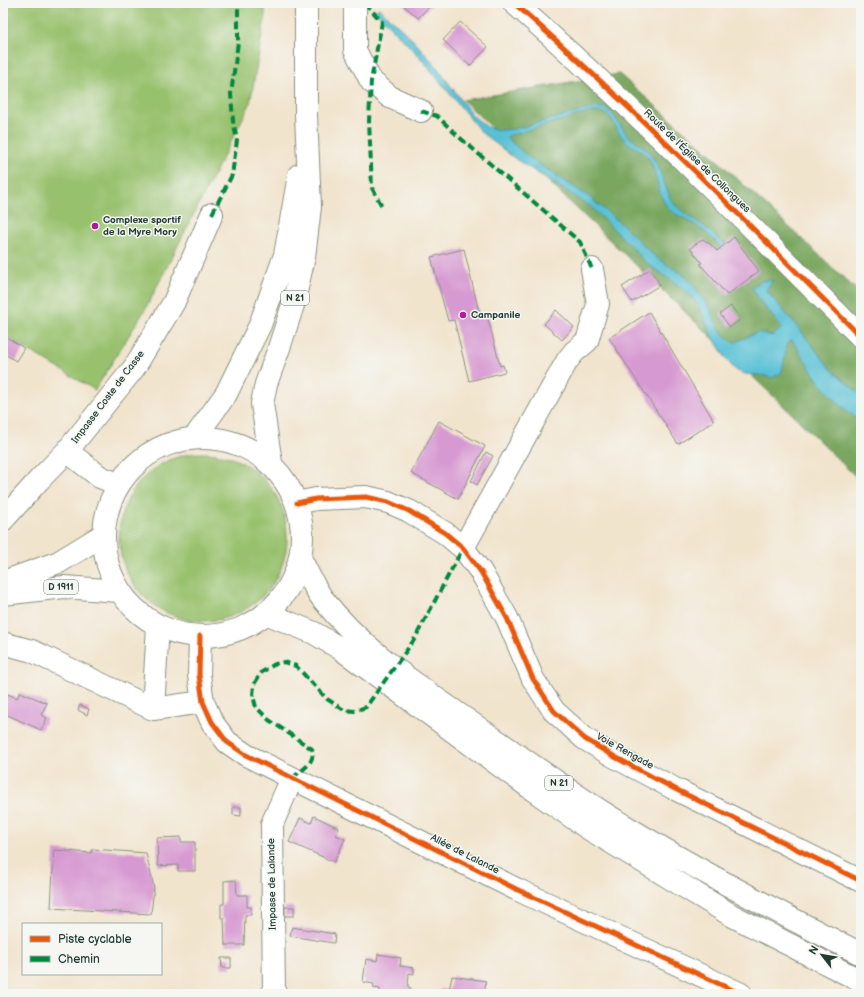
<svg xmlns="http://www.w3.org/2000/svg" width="864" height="997" font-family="'Balsamiq Sans',sans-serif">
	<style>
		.green { fill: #98c16d; stroke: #5c7f50 }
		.forest { fill: #7aa760; stroke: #4c724a }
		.water { fill: #59c1d6; stroke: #3c7f85 }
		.building { fill: #d799d2 }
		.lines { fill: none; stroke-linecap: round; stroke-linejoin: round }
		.minor-casing { stroke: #889080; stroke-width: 24 }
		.major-casing { stroke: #889080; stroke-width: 24 }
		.highway-casing { stroke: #889080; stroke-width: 24 }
		.minor { stroke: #fff; stroke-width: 22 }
		.major { stroke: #fff; stroke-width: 22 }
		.highway { stroke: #fff; stroke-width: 22 }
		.quiet { stroke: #00873e; stroke-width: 4; stroke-dasharray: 8 4; stroke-linecap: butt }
		.cycleway-casing { stroke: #f6f6f2; stroke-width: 8 }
		.cycleway { stroke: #e8590c; stroke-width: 5 }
		.poi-dot { fill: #b5179e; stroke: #f6f6f2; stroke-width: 1.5 }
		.labels { text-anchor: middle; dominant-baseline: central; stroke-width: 3; stroke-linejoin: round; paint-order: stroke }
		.shield { fill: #f6f6f2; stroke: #60746d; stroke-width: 1 }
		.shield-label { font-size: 9px; font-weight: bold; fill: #1f3d34 }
		.street-label { font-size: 10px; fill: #1f3d34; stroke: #f6f6f2 }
		.poi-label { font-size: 10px; font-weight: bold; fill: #1f3d34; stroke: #f6f6f2; text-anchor: start }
	</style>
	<rect width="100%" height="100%" fill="#f6f6f2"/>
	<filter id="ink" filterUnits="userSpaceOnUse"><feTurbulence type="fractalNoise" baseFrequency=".025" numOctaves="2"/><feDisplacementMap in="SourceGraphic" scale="8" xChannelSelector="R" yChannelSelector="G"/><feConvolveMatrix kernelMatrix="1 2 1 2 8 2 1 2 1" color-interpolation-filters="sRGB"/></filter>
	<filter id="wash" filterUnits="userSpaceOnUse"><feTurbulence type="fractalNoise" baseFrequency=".012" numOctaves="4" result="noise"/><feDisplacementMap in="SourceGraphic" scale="16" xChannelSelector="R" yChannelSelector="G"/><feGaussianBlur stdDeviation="0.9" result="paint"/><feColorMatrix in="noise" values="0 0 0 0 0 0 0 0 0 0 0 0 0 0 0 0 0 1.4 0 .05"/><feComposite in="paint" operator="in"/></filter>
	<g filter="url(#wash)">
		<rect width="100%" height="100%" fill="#f1e4cd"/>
		<path class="green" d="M3,3H265V18L250,104L146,308L95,390L3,335Z
			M119 537a84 84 0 1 1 168 0a84 84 0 1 1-168 0Z"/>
		<path class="forest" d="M619,74L716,159L861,294V482L794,416L463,100Z"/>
		<path class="water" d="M379,8L414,41L436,66L473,116L487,127L499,130L515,129L597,107L604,108L611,112L628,136L648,150L657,164L671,200C680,212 694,219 706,228C712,232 717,238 723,243H728L722,248C712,237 701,228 689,221C681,216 673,214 668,208C656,194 658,172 648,157C643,150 634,148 628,143C609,128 619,107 586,113L508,136L507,138L531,159L588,196L623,225L652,254L666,264L681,273L691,282L708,305L718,327L724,335L729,340L736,342L758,332L772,336L782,328L761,302L752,288L761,281L773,280L766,290L800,330L831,369L861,395V422L841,406L819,382L792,340L787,345L782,372L772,378C759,372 742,379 732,366C727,361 710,333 708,327C704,316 699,306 692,297C675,279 650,271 635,250L590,206L517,160L482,133L419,56L375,11Z"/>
		<g id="blocks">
			<path class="building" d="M401,3H430L432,4L418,18Z
				M460,22L488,47L470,66L443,40Z
				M734,237L759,271L727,295L700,264L702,263L690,248L703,239L711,245L717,251Z
				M464,249L480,316L487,314L500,366L503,365L505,372L469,381L454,320L448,321L431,257Z
				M650,269L660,285L632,302L622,287Z
				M731,306L741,319L730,327L720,314Z
				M556,310L574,327L562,340L544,324Z
				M649,312L714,421L678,444L609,338Z
				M3,335L24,348L16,361L3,353Z
				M439,421L485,446L458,499L411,473Z
				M486,452L493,456L477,485L471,481Z
				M20,692L47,703L41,715L47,718L41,730L3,713V697L5,693L17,698Z
				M80,705L89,709L87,715L78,710Z
				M233,807H241V816L233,815Z
				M314,816L339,828L336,835L345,839L334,862L289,842L300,818L311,823Z
				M181,837V842H195V871H178V865L158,866L157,838Z
				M92,849L146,853L154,888L151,914L51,908L54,850L91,853Z
				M236,880L237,895H247V907H251V915H245L244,945H225L224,918H221V904H224V881Z
				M285,907H294V916H285Z
				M292,927L335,934L334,943L290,936Z
				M378,954L401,958L400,966L414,968V974L409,973L408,987L411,988L410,994H380V989L373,988L374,984L363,982L366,959L377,961Z
				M221,958H231V968H222Z
				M452,976L486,981L484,994H439L440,989L449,990Z"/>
		</g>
	</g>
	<g filter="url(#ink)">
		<use href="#blocks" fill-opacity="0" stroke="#889080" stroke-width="1"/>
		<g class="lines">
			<g class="minor-casing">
				<path id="minor" d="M355,3V50L371,81L390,97L421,111
					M514,3C635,109 748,223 861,337
					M118,484L100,477L67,451L134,368L174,302L212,214
					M297,503L316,499L366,497L388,502L409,511L445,533L463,548L481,572L507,618L533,679L554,711L585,739L615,757L675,789L861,881
					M3,520L39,480L67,451
					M463,548L567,361L574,352L587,341L598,304L592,269
					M200,636L199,675L203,702L212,722L227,742L246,755L516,889L741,994
					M3,645L6,644L32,651L153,709
					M153,709L158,626
					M153,709L203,702
					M274,994L272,824L292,778"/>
			</g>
			<g class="major-casing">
				<path id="major" d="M195,437L226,394L260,325L285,255L299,175
					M104 537a99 99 0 1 1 198 0a99 99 0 1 1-198 0Z
					M271,463L262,404L266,384L279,348L293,305L304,257L310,207L306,114V3
					M3,582L59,562L103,535
					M3,594L64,587L119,591"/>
			</g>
			<g class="highway-casing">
				<path id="highway" d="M300,558C307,571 313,586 322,598C365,654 429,693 486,733C526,761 566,789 607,815C689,866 775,911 861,954
					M266,613L314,633L341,649L533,790L586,827L731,915L861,981"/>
			</g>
			<use href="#minor" class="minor"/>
			<use href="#major" class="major"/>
			<use href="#highway" class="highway"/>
			<path class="quiet" d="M365,3L382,22L371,81L369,121L372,188L383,208
				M421,111L437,116L458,136L580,242L592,269
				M212,214L232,175L237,140L233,121L231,94L238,42V3
				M292,778C302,770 316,763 312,749L269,720L256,707L253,696L254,684L262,672L275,664L284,662L296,666L327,699L344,710L354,711L366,707L414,640L463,548"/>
			<g class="cycleway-casing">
				<path id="cycleway" d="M514,3C635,109 748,223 861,337
					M297,503L316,499L366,497L388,502L409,511L445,533L463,548L481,572L507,618L533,679L554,711L585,739L615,757L675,789L861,881
					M200,636L199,675L203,702L212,722L227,742L246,755L516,889L741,994"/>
			</g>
			<use href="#cycleway" class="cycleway"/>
		</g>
	</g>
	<g class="poi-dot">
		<circle cx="95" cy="226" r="4"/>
		<circle cx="463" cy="315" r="4"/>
	</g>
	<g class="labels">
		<g class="shield">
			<rect x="281" y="291" width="28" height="14" rx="3"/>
			<rect x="44" y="580" width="34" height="14" rx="3"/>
			<rect x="545" y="776" width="28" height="14" rx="3"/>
		</g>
		<g class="shield-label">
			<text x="295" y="298">N 21</text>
			<text x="61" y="587">D 1911</text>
			<text x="559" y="783">N 21</text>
		</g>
		<g class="street-label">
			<text transform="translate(697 161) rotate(44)">Route de l’Église de Collongues</text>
			<text transform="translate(108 397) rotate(-53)">Impasse Coste de Casse</text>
			<text transform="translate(625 751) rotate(29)">Voie Rengade</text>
			<text transform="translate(465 854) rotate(27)">Allée de Lalande</text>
			<text transform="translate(272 884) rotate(-91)">Impasse de Lalande</text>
		</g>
		<g class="poi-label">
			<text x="103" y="220">Complexe sportif<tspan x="103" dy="12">de la Myre Mory</tspan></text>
			<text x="471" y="315">Campanile</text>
		</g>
	</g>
	<rect width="864" height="997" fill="none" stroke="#f6f6f2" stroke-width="16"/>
	<rect x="22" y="923" width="140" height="52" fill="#f6f6f2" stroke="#a0aca6"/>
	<rect x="30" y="936" width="20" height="6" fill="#e8590c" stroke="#a0aca6"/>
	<text x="58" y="943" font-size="12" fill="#1f3d34">Piste cyclable</text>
	<rect x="30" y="956" width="20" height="6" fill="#00873e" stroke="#a0aca6"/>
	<text x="58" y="963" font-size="12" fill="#1f3d34">Chemin</text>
	<g transform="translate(822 955) rotate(301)" stroke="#f6f6f2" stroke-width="3" paint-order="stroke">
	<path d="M0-3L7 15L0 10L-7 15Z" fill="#1f3d34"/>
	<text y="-6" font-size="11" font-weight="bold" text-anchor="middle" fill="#1f3d34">N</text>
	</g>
</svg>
